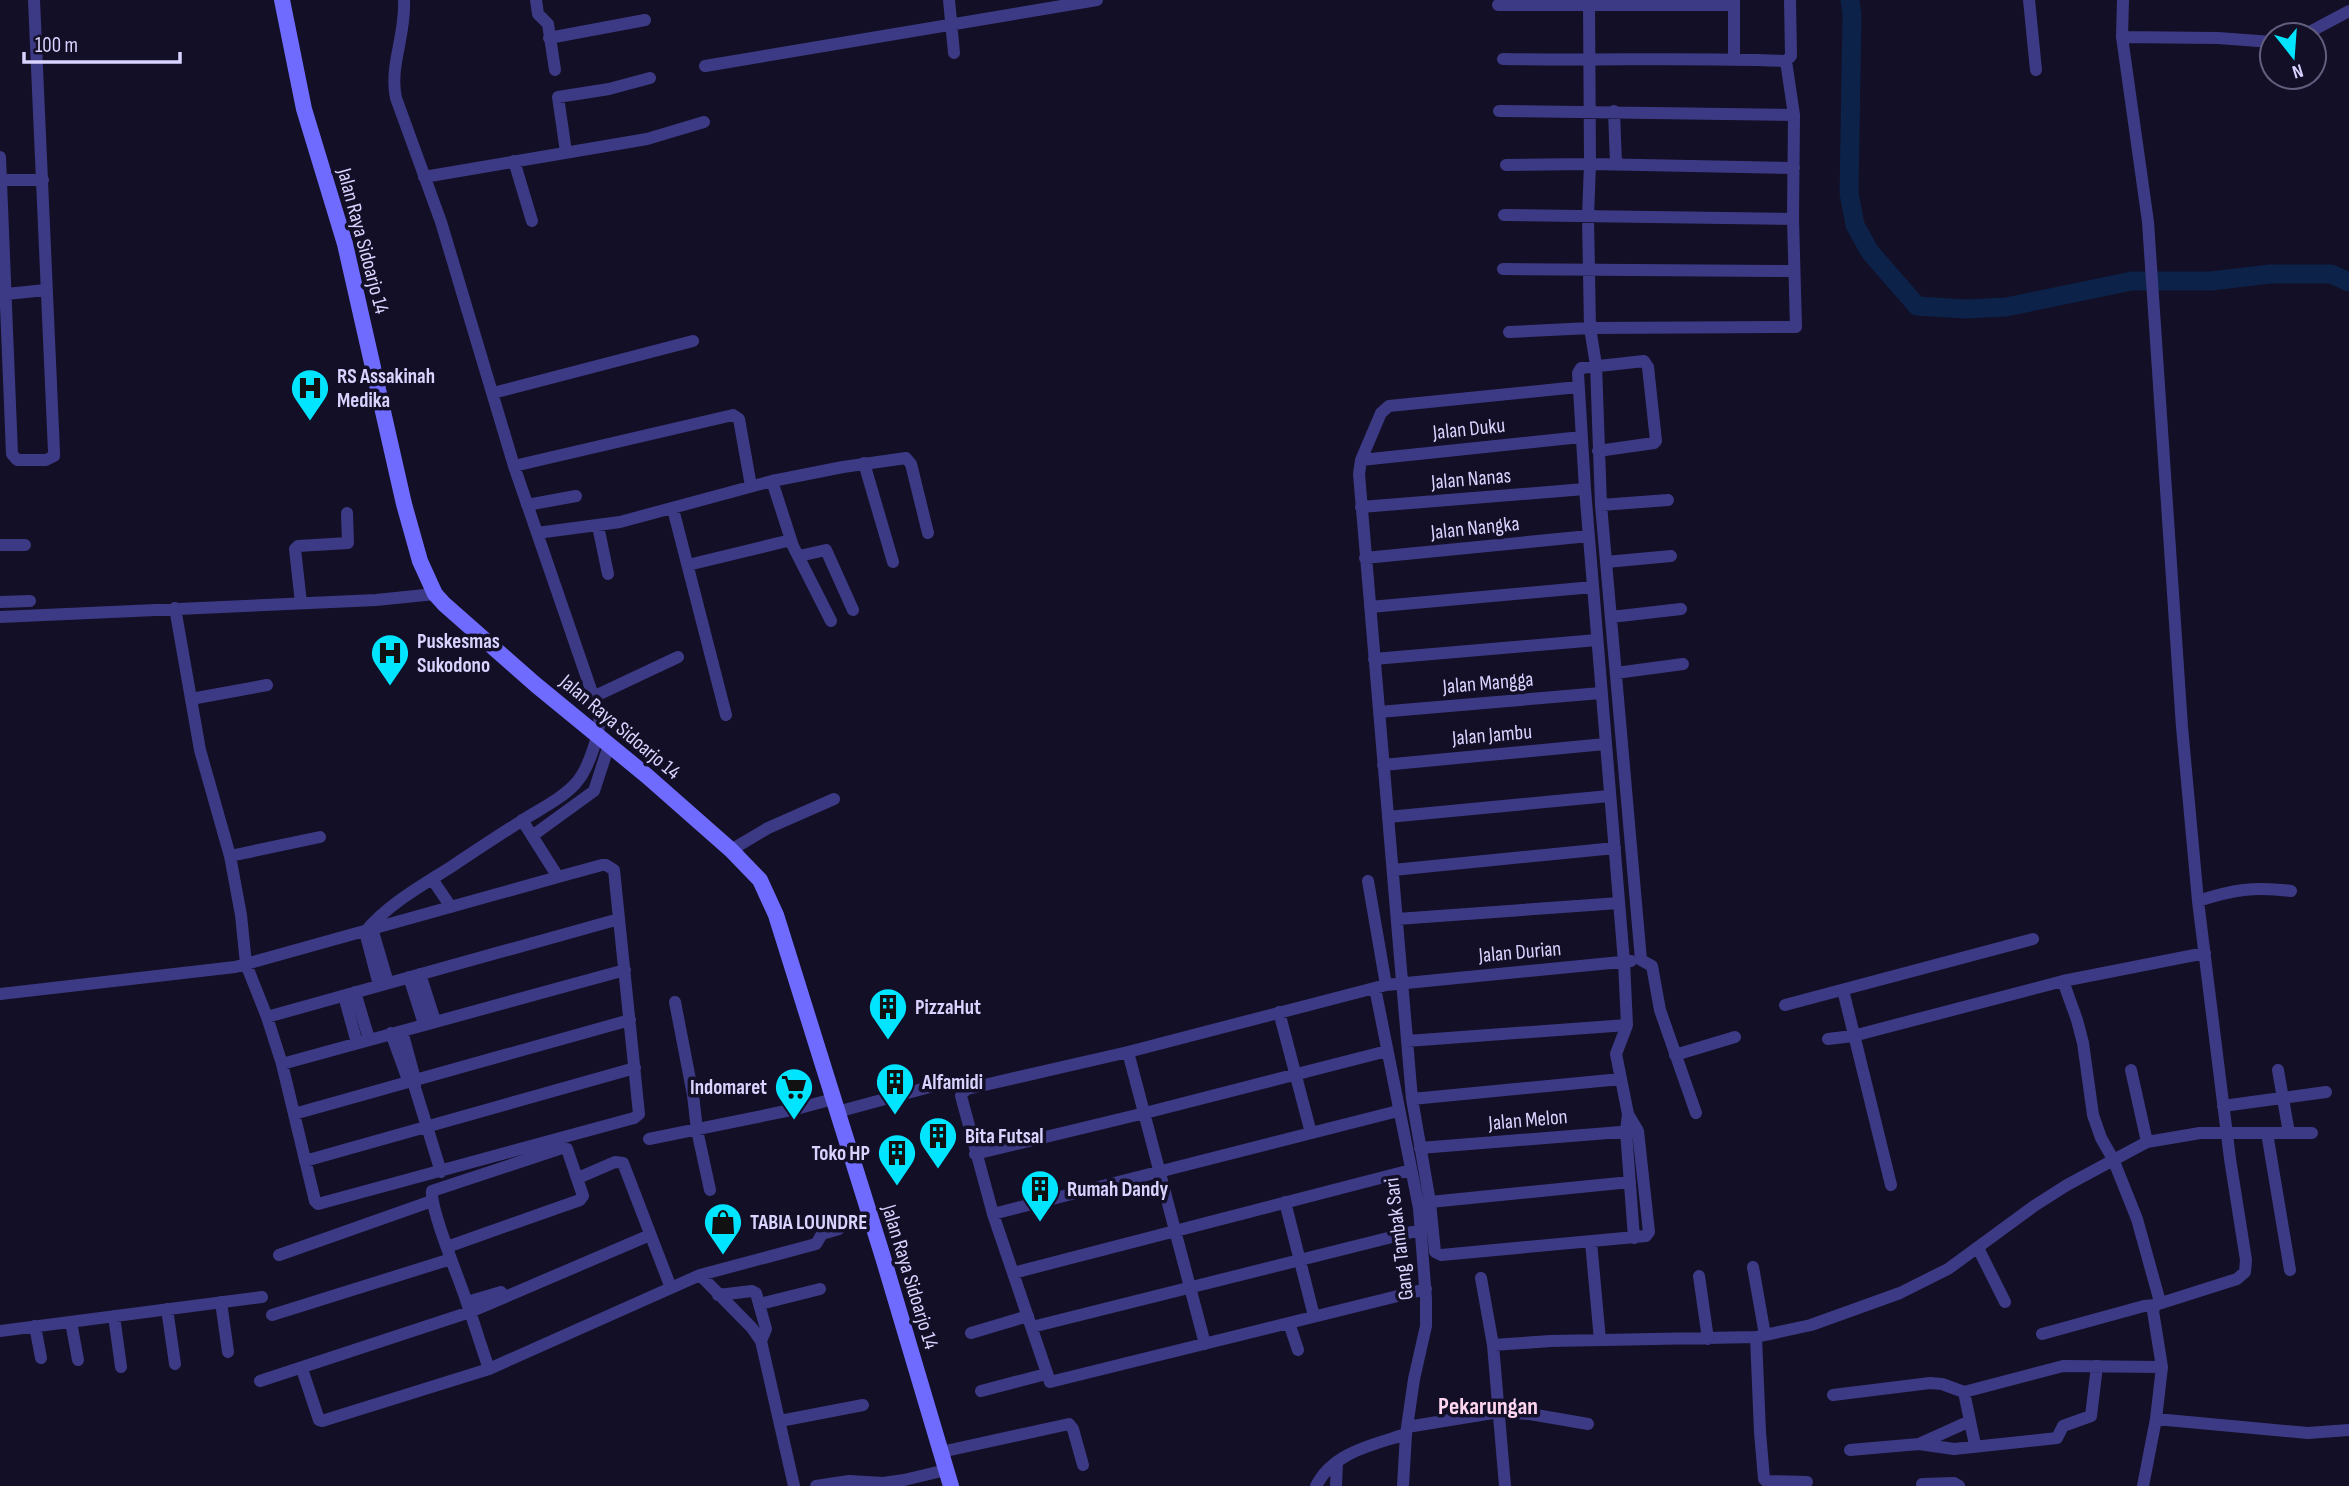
<svg xmlns="http://www.w3.org/2000/svg" width="2349" height="1486" font-family="'Sofia Sans Condensed',sans-serif">
	<style>
		.lines { fill: none; stroke-linecap: round; stroke-linejoin: round }
		.river { stroke: #0c2248; stroke-width: 19 }
		.minor { stroke: #3d3a85; stroke-width: 12 }
		.secondary { stroke: #6f6bff; stroke-width: 16 }
		.labels { text-anchor: middle; dominant-baseline: central; stroke-width: 7; stroke-linejoin: round; paint-order: stroke }
		.street-label { font-size: 21px; fill: #d9d4ff; stroke: #130f26 }
		.poi-label { font-size: 21px; font-weight: bold; fill: #d9d4ff; stroke: #130f26; text-anchor: start }
		.quarter-label { font-size: 24px; font-weight: bold; fill: #ffd6f0; stroke: #130f26 }
	</style>
	<rect width="100%" height="100%" fill="#130f26"/>
	<g class="lines">
		<path class="river" d="M1850,0L1852,15L1849,193L1855,225L1870,252L1917,306L1965,309L2006,307L2132,281H2211L2270,274H2331L2349,282"/>
		<path class="minor" d="M536,0L538,14L548,24L555,70
			M949,0L954,53
			M1589,0L1590,164L1588,217L1590,328L1596,365L1601,505L1641,960
			M2029,0L2036,70
			M2123,0L2122,37L2148,222L2182,727L2198,901L2230,1159L2246,1260L2245,1272L2237,1279L2155,1305L2153,1311L2162,1367L2156,1419L2143,1486
			M1498,5H1734
			M2304,35L2349,11
			M2122,37L2218,38L2272,42
			M549,38L645,20
			M1734,58V0
			M1503,59C1597,61 1692,57 1786,61
			M705,66L1097,0
			M1499,111L1794,115
			M1614,111L1616,164
			M566,152L558,97L609,89L650,78
			M0,157L12,454L17,460H46L54,456V452L34,0
			M514,161L532,221
			M1506,165L1590,164L1794,168
			M424,177L647,139L704,122
			M1,180H43
			M1504,215L1793,219
			M1503,269L1794,271
			M6,294L46,290
			M1509,332L1590,328L1796,327L1793,219L1794,115L1786,61L1791,56L1790,0
			M1578,387L1389,406L1381,413L1361,460L1359,474L1412,1099L1430,1202L1435,1252L1441,1255L1646,1236L1649,1232L1638,1131L1628,1114
			M493,393L693,341
			M1598,451L1654,443L1656,441L1648,367L1644,361L1581,368L1578,373L1585,489L1624,962L1627,1025L1616,1054L1628,1114L1626,1131L1634,1238
			M1361,460L1581,437
			M864,463L893,562
			M514,466L733,415L739,419L751,486
			M772,481L793,546L831,621
			M527,505L576,496
			M1601,505L1668,500
			M1361,507L1585,489
			M673,509L726,715
			M598,526L608,574
			M537,533L620,522L772,481L843,467L906,458L911,464L928,533
			M0,545H25
			M799,556L826,550L853,610
			M1365,558L1589,536
			M1606,562L1671,556
			M688,565L791,540
			M0,602L30,601
			M301,603L295,549L298,546L348,543L347,513
			M1370,607L1593,587
			M175,608L200,750L230,856L241,915L246,964L267,1017L282,1064L315,1201L318,1204L634,1118L639,1114L614,870L606,865H602L558,877L522,820
			M0,617L376,600L435,594
			M1611,617L1681,609
			M1374,659L1597,640
			M1616,673L1683,664
			M593,697L678,657
			M191,699L267,685
			M1379,712L1601,693
			M1383,765L1605,744
			M1388,817L1609,796
			M532,836L594,791L609,745
			M731,850L768,828L834,799
			M230,856L320,837
			M1393,870L1615,848
			M432,879L451,907
			M1368,881L1386,985
			M2198,901C2232,890 2254,886 2291,891
			M1397,919L1619,903
			M371,925L388,983
			M1641,960L1652,966L1660,1010L1696,1113
			M420,974L435,1021
			M409,977L424,1024
			M2063,981L2077,1020L2083,1043L2093,1115L2101,1138L2113,1159L2137,1219L2160,1302
			M379,985L365,932C387,905 421,886 451,867C475,851 499,835 523,820C540,809 563,798 576,783C588,770 602,730 599,713L514,466L441,222L396,98C389,66 406,35 404,0
			M1375,988L1419,1208L1426,1299V1326L1414,1379L1406,1434L1403,1486
			M1843,990L1891,1185
			M355,992L369,1039
			M0,994L235,967L558,877
			M344,996L357,1043
			M675,1002L693,1095L697,1130L710,1190
			M1785,1005L2033,939
			M1279,1012L1311,1133
			M267,1017L619,919
			M402,1031L415,1079V1088L441,1172
			M391,1033L408,1080
			M1828,1039L1853,1036L2063,981L2205,953
			M1407,1041L1627,1025
			M1128,1052L1205,1344
			M1675,1055L1735,1037
			M282,1064L625,970
			M2131,1070L2147,1142
			M2278,1070L2289,1133
			M967,1089L962,1093L961,1096L993,1214L1050,1382L1426,1289
			M1412,1099L1621,1079
			M2223,1106L2326,1092
			M837,1112L948,1082H954L967,1089L1128,1052L1386,985L1631,961
			M294,1114L630,1020
			M2267,1133L2290,1270
			M649,1139L796,1109L833,1099
			M1420,1148L1633,1131
			M975,1154L1145,1113L1387,1051
			M305,1161L635,1068
			M578,1178L615,1162L623,1163L671,1288
			M1285,1202L1314,1316
			M1430,1202L1630,1182
			M993,1214L1398,1111
			M1591,1242L1600,1340
			M447,1247L580,1200L583,1196L567,1149L562,1148L432,1191C430,1210 459,1278 466,1300C474,1323 481,1346 489,1369
			M1978,1248L2005,1302
			M279,1255L432,1201
			M1753,1267L1765,1335
			M1013,1273L1411,1170
			M700,1275L816,1244L822,1234L839,1229
			M1699,1276L1708,1339
			M1481,1278L1493,1345L1505,1486
			M718,1295L752,1291L756,1293L766,1329L761,1341
			M221,1302L228,1352
			M467,1302L501,1292
			M760,1304L820,1289
			M167,1309L175,1364
			M272,1315L451,1259
			M114,1316L121,1367
			M71,1322L78,1360
			M1289,1323L1298,1350
			M35,1326L41,1358
			M1032,1327L1420,1230
			M0,1331L262,1297
			M971,1333L1028,1316
			M2042,1334L2144,1306L2155,1305
			M1756,1337L1760,1432L1764,1479L1766,1481L1807,1482
			M1493,1345L1551,1341L1756,1337L1811,1325L1900,1293L1948,1269L2034,1206L2067,1185L2147,1142L2200,1133H2312
			M302,1369L319,1420L322,1421L489,1369L700,1275L752,1328L761,1341L794,1486
			M260,1381L470,1312L650,1235
			M981,1391L1046,1374
			M1964,1392L1975,1445
			M1833,1395L1930,1383L1942,1384L1964,1392L2063,1366L2162,1367
			M2156,1419L2308,1433L2349,1430
			M780,1421L863,1405
			M1407,1427L1499,1412L1530,1414L1588,1424
			M1919,1444L1970,1421
			M1850,1450L1919,1444L1954,1449L2057,1438L2063,1426L2091,1416L2097,1366
			M941,1452L1069,1424L1073,1429L1083,1465
			M1922,1484L1954,1483L1959,1486
			M816,1486L849,1481L883,1483L904,1480L946,1470
			M1316,1486C1333,1452 1373,1445 1406,1434
			M1336,1486L1337,1463"/>
		<path class="secondary" d="M282,0L304,109L345,244L404,504L420,561L435,594L444,604L536,685L647,776L731,850L760,880L776,915L882,1254L951,1486"/>
	</g>
	<defs>
		<g id="hospital-pin" transform="scale(2.0125)"><path d="M0 17L-7.5 6A9.5 9.5 0 1 1 7.5 6Z" fill="#00e5ff" stroke="#130f26"/><path d="M-5-5h3v3.5h4V-5h3V5h-3V1.5h-4V5h-3Z" fill="#111"/></g>
		<g id="building-pin" transform="scale(2.0125)"><path d="M0 17L-7.5 6A9.5 9.5 0 1 1 7.5 6Z" fill="#00e5ff" stroke="#130f26"/><path d="M-4-6H4V6H1V3H-1V6H-4ZM-2.5-4.3h1.7v1.8h-1.7ZM.8-4.3h1.7v1.8H.8ZM-2.5-1h1.7V.8h-1.7ZM.8-1h1.7V.8H.8Z" fill="#111"/></g>
		<g id="supermarket-pin" transform="scale(2.0125)"><path d="M0 17L-7.5 6A9.5 9.5 0 1 1 7.5 6Z" fill="#00e5ff" stroke="#130f26"/><path d="M-6-5.5h2.5l.6 2H6L4.5 2H-2.5L-4.4-4H-6ZM-1.5 3.2a1.3 1.3 0 1 0 .1 0ZM3 3.2a1.3 1.3 0 1 0 .1 0Z" fill="#111"/></g>
		<g id="shop-pin" transform="scale(2.0125)"><path d="M0 17L-7.5 6A9.5 9.5 0 1 1 7.5 6Z" fill="#00e5ff" stroke="#130f26"/><path d="M-5-2.5h2.3a2.7 3.5 0 0 1 5.4 0H5L5.5 6h-11ZM-1.5-2.5h3a1.5 2.3 0 0 0-3 0Z" fill="#111"/></g>
	</defs>
	<g fill-rule="evenodd">
		<use href="#hospital-pin" x="310" y="388"/>
		<use href="#hospital-pin" x="390" y="653"/>
		<use href="#building-pin" x="888" y="1007"/>
		<use href="#building-pin" x="895" y="1082"/>
		<use href="#supermarket-pin" x="794" y="1087"/>
		<use href="#building-pin" x="938" y="1136"/>
		<use href="#building-pin" x="897" y="1153"/>
		<use href="#building-pin" x="1040" y="1189"/>
		<use href="#shop-pin" x="723" y="1222"/>
	</g>
	<g class="labels">
		<g class="street-label">
			<text transform="translate(363 241) rotate(75)">Jalan Raya Sidoarjo 14</text>
			<text transform="translate(1469 429) rotate(-6)">Jalan Duku</text>
			<text transform="translate(1471 479) rotate(-5)">Jalan Nanas</text>
			<text transform="translate(1475 528) rotate(-6)">Jalan Nangka</text>
			<text transform="translate(1488 683) rotate(-5)">Jalan Mangga</text>
			<text transform="translate(620 727) rotate(40)">Jalan Raya Sidoarjo 14</text>
			<text transform="translate(1492 735) rotate(-5)">Jalan Jambu</text>
			<text transform="translate(1520 952) rotate(-5)">Jalan Durian</text>
			<text transform="translate(1528 1120) rotate(-5)">Jalan Melon</text>
			<text transform="translate(1399 1239) rotate(-97)">Gang Tambak Sari</text>
			<text transform="translate(910 1277) rotate(73)">Jalan Raya Sidoarjo 14</text>
		</g>
		<g class="poi-label">
			<text x="337" y="376">RS Assakinah<tspan x="337" dy="24">Medika</tspan></text>
			<text x="417" y="641">Puskesmas<tspan x="417" dy="24">Sukodono</tspan></text>
			<text x="915" y="1007">PizzaHut</text>
			<text x="922" y="1082">Alfamidi</text>
			<text x="767" y="1087" text-anchor="end">Indomaret</text>
			<text x="965" y="1136">Bita Futsal</text>
			<text x="870" y="1153" text-anchor="end">Toko HP</text>
			<text x="1067" y="1189">Rumah Dandy</text>
			<text x="750" y="1222">TABIA LOUNDRE</text>
		</g>
		<g class="quarter-label">
			<text x="1488" y="1406">Pekarungan</text>
		</g>
	</g>
	<g transform="translate(2293 56) rotate(163)"><circle r="33" fill="#130f26" stroke="#625e7d" stroke-width="2"/>
	<path d="M0-5L12 26L0 18L-12 26Z" fill="#00e5ff"/>
	<text y="-10" font-size="19" font-weight="bold" text-anchor="middle" fill="#d9d4ff">N</text>
	</g>
	<path d="M24 52v10h156v-10" fill="none" stroke="#d9d4ff" stroke-width="3.5"/>
	<text x="35" y="52" font-size="21" fill="#d9d4ff" stroke="#130f26" stroke-width="5" paint-order="stroke">100 m</text>
</svg>
